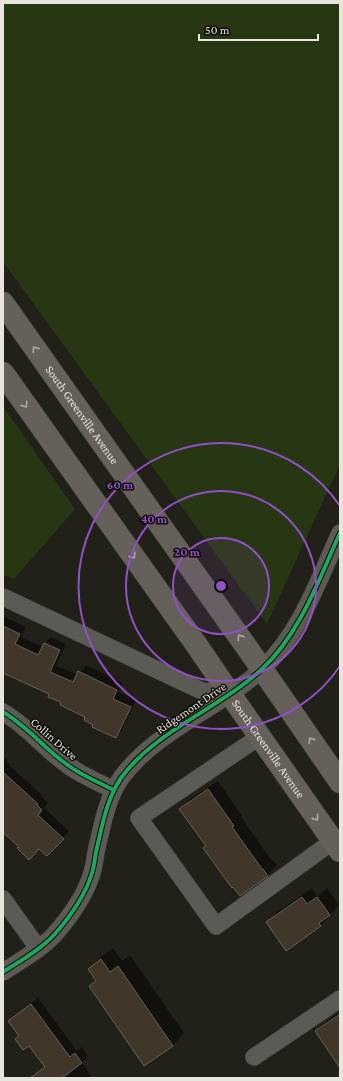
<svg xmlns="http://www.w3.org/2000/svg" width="343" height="1081" font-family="'Crimson Pro',serif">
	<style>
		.green { fill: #273613 }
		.shadow { fill: #0007 }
		.building { fill: #40362a; stroke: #65615b }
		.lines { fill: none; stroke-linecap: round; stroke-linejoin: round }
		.minor-casing { stroke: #3f3e38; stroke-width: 18 }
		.major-casing { stroke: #3f3e38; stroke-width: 23 }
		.minor { stroke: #5c5a54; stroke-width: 17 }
		.major { stroke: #656059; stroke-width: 22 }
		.cycleway-casing { stroke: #0e0d07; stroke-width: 6 }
		.cycleway { stroke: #20a55d; stroke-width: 4 }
		.oneway { stroke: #aca9a1 }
		.ring { fill: none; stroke: #9151c5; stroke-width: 2 }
		.labels { text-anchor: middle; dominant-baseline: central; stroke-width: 3; stroke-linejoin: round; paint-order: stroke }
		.street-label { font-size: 12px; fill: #e7e5dc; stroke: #0e0d07 }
		.centre { fill: #9151c5; stroke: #0e0d07; stroke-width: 2 }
		.ring-label { font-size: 12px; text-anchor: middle; font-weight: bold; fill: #9151c5; stroke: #0e0d07; stroke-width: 3; stroke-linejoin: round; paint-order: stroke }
	</style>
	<rect width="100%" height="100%" fill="#222119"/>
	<path class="green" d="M3,3H340V464L267,624L3,262Z
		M3,406L75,509L14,579L3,575Z"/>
	<path class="shadow" d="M3,616L26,627L21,637L43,647L45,643L51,637L66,644L56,666L78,675L86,665L123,683L118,692L136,700L122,730L115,737L94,724L86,716L62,703L50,694L3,672Z
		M3,756L8,760L7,762L10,764L9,765L43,796L42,797L48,803L44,808L69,831L54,848L20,846L3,831Z
		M218,781L242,816L241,817L272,861L273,860L277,865L268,875L240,895L181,809L190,799Z
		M312,888L317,896L327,888L339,905L321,925L287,950L267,922L277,912Z
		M113,948L122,961L130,955L184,1033L173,1045L145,1065L90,986L97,980L89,969L101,957Z
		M38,998L77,1051L82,1047L88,1056L82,1062L92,1078H44L39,1072L46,1066L30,1044L20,1036L9,1021Z
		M340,1012V1066L316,1031L326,1022Z"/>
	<path class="building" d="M3,626L20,634L15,644L38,655L44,643L60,650L50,672L73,682L78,671L117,690L113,699L131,707L116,738L92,727L93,725L84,720L85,717L60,705L61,703L58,701L48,697L49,694L3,673Z
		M3,772L38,804L37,805L42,810L38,815L64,839L47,856L39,849L29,860L17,848L19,847L3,832Z
		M208,789L234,826L232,827L262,869H263L268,876L240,896L233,887L232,888L203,848L206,846L179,809Z
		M302,897L307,904L317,897L330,915L319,923L321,926L286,951L266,922Z
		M101,959L110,972L118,966L173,1046L144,1066L89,986L96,981L88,969Z
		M31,1004L70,1057L75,1053L82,1063L62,1078H30L45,1067L29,1046L23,1050L15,1039L19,1036L8,1021Z
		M340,1014V1068L315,1031Z"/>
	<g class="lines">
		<g class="minor-casing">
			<path id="minor" d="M3,597L202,691L230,694
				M3,712C27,726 43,747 65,763C80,775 98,782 114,790
				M259,737L139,818L216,926L333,841
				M3,899L38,948
				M3,972C20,961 40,950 54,935C70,917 85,896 92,873C94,866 95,859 96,852C102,827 106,800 121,778C155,731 220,708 262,669C300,634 319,579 340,533
				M254,1057L340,999"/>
		</g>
		<g class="major-casing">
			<g id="major">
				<path id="s1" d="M3,303L262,669L340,782"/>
				<path id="s2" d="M3,373L198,647L230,694L340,851"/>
			</g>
		</g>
		<use href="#minor" class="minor"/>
		<use href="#major" class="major"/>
		<g class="cycleway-casing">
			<path id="cycleway" d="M3,712C27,726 43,747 65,763C80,775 98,782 114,790
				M3,972C20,961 40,950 54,935C70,917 85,896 92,873C94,866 95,859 96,852C102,827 106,800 121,778C155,731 220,708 262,669C300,634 319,579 340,533"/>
		</g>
		<use href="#cycleway" class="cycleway"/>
	</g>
	<defs><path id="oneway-chevron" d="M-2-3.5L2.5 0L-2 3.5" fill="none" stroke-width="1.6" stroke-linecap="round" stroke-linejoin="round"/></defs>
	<g class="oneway">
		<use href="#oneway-chevron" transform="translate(35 349) rotate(-125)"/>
		<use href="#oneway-chevron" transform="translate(25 405) rotate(55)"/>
		<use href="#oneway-chevron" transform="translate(133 556) rotate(55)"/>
		<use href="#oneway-chevron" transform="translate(240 637) rotate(-125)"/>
		<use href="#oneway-chevron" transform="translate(311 740) rotate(-125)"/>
		<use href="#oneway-chevron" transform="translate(316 818) rotate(55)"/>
	</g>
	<circle cx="221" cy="586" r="48" fill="#9151c5" fill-opacity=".12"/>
	<g class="ring">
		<circle cx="221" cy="586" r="48"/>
		<circle cx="221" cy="586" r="95"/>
		<path d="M340 666A143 143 0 1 1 340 506"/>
	</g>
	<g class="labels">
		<g class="street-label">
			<text stroke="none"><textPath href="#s1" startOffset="137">South Greenville Avenue</textPath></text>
			<text transform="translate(191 708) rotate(-34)">Ridgemont Drive</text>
			<text transform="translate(54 739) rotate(41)">Collin Drive</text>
			<text stroke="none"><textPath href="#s2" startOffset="460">South Greenville Avenue</textPath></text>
		</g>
	</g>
	<circle cx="221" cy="586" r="6" class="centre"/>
	<g class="ring-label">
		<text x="120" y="489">60 m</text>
		<text x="154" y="523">40 m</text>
		<text x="187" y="556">20 m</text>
	</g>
	<rect width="343" height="1081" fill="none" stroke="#e7e5dc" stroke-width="8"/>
	<path d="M199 34v6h119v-6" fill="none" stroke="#e7e5dc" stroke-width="2"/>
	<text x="205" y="34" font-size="12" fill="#e7e5dc" stroke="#0e0d07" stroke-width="3" paint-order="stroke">50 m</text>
</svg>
